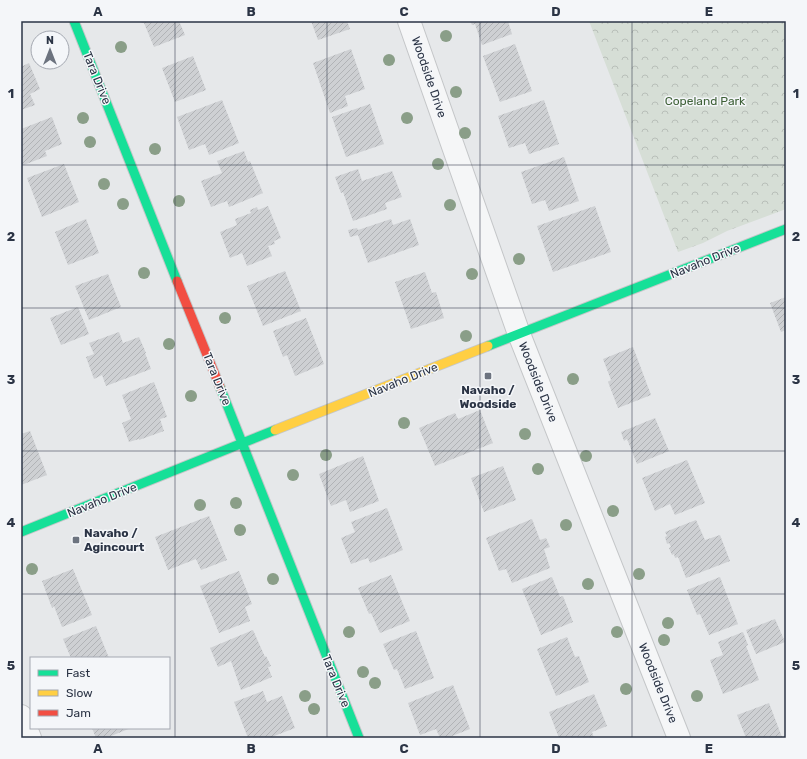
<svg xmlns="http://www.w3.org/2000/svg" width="807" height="759" font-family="Rubik,sans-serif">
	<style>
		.forest { fill: url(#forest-crowns) }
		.building { fill: url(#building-hatch) }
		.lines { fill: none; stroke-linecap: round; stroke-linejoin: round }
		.street-casing { stroke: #c4c6c8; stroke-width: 24 }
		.fast-casing { stroke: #c4c6c8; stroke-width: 11 }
		.slow-casing { stroke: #c4c6c8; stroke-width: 11 }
		.jam-casing { stroke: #c4c6c8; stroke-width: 11 }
		.street { stroke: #f5f6f7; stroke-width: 22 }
		.fast { stroke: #16e098; stroke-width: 9 }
		.slow { stroke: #ffcf43; stroke-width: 9 }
		.jam { stroke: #f24e42; stroke-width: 9 }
		.tree { fill: #8a9e88 }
		.grid { fill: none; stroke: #2b3445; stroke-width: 1; stroke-opacity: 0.55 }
		.poi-dot { fill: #6c737f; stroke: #f4f6f9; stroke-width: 1.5 }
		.labels { text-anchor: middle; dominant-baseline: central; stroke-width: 3; stroke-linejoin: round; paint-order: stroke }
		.street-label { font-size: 12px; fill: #2b3445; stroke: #f4f6f9 }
		.park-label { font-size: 12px; fill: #3f6138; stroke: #f4f6f9 }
		.poi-label { font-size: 12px; font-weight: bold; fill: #2b3445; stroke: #f4f6f9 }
		.neatline { fill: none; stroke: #2b3445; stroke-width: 1.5 }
		.grid-label { font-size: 13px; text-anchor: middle; font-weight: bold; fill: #2b3445 }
	</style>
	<defs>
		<pattern id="forest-crowns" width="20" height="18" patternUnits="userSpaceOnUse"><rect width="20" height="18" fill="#d6ded6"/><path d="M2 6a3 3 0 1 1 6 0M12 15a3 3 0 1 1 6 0" fill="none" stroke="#b8bfb9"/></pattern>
		<pattern id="building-hatch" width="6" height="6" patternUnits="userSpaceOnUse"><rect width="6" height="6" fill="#ced0d3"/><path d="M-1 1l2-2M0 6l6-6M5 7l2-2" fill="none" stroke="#b1b3b6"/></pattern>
	</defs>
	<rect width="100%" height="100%" fill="#e6e8ea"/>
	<path class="forest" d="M589,21H786V209L727,231L703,243L678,252Z"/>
	<path class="building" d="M140,21H179L185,35L154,47L144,23H142Z
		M311,21H347L350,29L318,40Z
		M470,21H508L512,34L482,45L475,24L472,25Z
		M515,44L532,91L500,102L483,56Z
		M351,49L365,89L345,96L348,106L330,113L313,63Z
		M193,56L206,90L175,102L162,68Z
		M29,63L40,89L30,94L35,105L21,110V67Z
		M222,100L239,143L209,155L205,144L189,150L177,117Z
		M544,100L559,144L529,154L525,143L509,148L498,116Z
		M370,104L384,144L346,157L332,117Z
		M52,117L62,144L45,151L47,156L21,166V129Z
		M244,151L248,162L250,161L263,193L229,207L227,201L211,207L201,181L222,173L217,161Z
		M564,157L579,201L549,211L545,200L532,204L521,172Z
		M64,164L79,202L42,217L27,178Z
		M358,169L362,181L392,171L402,197L385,203L387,209L353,221L343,192L341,193L335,177Z
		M268,206L281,238L274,241L275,244L268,246L272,256L247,266L242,253L230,258L220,232L237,225L235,219L251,213L250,210L257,207L258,210Z
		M595,206L611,252L553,272L537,226Z
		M86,219L99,253L68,265L55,232Z
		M391,219L393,225L410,219L419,245L368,263L358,235L350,237L348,230L357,228L358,230Z
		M285,271L301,311L263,326L247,286Z
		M425,272L432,293L436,292L444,318L411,329L395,282Z
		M108,274L121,307L89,320L75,286Z
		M786,297V330L781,332L770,303Z
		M78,307L89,334L61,345L50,318Z
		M306,318L324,364L295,376L287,355L283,357L273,331Z
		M119,332L123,343L139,337L146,353H145L151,369L106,386L102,375L94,379L86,357L94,354L89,343Z
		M633,347L651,395L618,408L608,382L611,380L603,359Z
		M154,382L167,417L160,419L164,431L139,440V439L129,442L122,423L131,419L122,395Z
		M480,410L493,443L435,466L419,428L455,413L458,419Z
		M655,418L669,451L637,464L627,439L624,441L621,432Z
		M30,431L47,475L21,485V434Z
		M363,456L379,501L350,512L346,500L331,506L319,474Z
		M687,460L705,503L675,515L670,504L655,511L642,478Z
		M503,466L516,500L484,512L471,478Z
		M387,508L403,550L370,563L368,558L351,564L341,538L355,532L351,522Z
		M209,516L227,560L201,570L196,559L168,570L155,537Z
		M532,519L540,540L546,538L550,547L544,549L550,568L512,583L506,569L499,571L486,538Z
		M696,520L705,540L720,535L730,561L686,578L678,557L675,558L674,554L672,555L669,548L671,547L669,543L667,544L665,537L667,536L665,532Z
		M73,569L92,615L62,627L54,606L52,608L42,581Z
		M239,571L252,604L245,607L250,621L219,633L200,586Z
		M391,575L410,621L380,633L371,613L369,614L358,588Z
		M552,577L560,597L563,596L573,622L541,635L522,589Z
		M720,577L738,624L709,635L700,614L697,615L687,590Z
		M775,619L785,642L756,654L746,630Z
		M96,626L109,658H71L63,639Z
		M253,630L265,657L266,656L271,666L268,667L272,677L241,690L231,661L218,667L210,648Z
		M416,631L434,678L405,689L397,669L394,670L383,644Z
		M743,632L748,645L746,646L759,680L723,694L710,660L723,655L718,642Z
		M567,637L575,657L579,656L589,682L556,696L537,649Z
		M453,685L470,729L447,738H440L436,729L420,735L408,703Z
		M263,691L267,702L282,696L295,728L269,738H248L234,702Z
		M594,694L607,726L592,732L594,738H559L549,712Z
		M769,703L782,737L746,738L737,715Z
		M92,728H131L106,738H96Z"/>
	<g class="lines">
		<g class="street-casing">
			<path id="street" d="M409,21L519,334L679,738
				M21,716L30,738"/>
		</g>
		<g class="fast-casing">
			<path id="fast" d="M74,21L177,281
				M488,346L786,229
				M220,387L359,738
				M21,532L275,430"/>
		</g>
		<g class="slow-casing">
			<path id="slow" d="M275,430L488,346"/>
		</g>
		<g class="jam-casing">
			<path id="jam" d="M177,281L220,387"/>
		</g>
		<use href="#street" class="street"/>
		<use href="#fast" class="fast"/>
		<use href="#slow" class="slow"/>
		<use href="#jam" class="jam"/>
	</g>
	<g class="tree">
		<circle cx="446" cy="36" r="6"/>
		<circle cx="121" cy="47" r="6"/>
		<circle cx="389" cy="60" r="6"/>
		<circle cx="456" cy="92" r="6"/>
		<circle cx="83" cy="118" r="6"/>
		<circle cx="407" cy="118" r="6"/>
		<circle cx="465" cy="133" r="6"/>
		<circle cx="90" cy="142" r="6"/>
		<circle cx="155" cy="149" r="6"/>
		<circle cx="438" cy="164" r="6"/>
		<circle cx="104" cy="184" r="6"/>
		<circle cx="179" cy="201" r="6"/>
		<circle cx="123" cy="204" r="6"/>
		<circle cx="450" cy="205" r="6"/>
		<circle cx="519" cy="259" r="6"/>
		<circle cx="144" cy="273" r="6"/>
		<circle cx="472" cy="274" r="6"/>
		<circle cx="225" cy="318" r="6"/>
		<circle cx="466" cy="336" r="6"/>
		<circle cx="169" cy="344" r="6"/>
		<circle cx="573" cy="379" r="6"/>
		<circle cx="191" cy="396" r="6"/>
		<circle cx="404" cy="423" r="6"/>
		<circle cx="525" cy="434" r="6"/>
		<circle cx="326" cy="455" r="6"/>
		<circle cx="586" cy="456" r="6"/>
		<circle cx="538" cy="469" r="6"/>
		<circle cx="293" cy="475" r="6"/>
		<circle cx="236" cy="503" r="6"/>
		<circle cx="200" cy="505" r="6"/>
		<circle cx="613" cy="511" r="6"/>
		<circle cx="566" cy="525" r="6"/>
		<circle cx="240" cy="530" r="6"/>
		<circle cx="32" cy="569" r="6"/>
		<circle cx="639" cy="574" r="6"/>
		<circle cx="273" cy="579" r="6"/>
		<circle cx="588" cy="584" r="6"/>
		<circle cx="668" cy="623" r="6"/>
		<circle cx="349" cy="632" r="6"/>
		<circle cx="617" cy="632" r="6"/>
		<circle cx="664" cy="640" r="6"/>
		<circle cx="363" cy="672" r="6"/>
		<circle cx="375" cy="683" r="6"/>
		<circle cx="626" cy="689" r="6"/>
		<circle cx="305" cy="696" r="6"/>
		<circle cx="697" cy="696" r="6"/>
		<circle cx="314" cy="709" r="6"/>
	</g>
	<path class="grid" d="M175,21V738M327,21V738M480,21V738M632,21V738M21,165H786M21,308H786M21,451H786M21,594H786"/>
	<g class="poi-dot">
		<rect x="484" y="372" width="8" height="8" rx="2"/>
		<rect x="72" y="536" width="8" height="8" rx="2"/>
	</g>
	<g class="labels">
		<g class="street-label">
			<text transform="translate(429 77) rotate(71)">Woodside Drive</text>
			<text transform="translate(97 78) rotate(68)">Tara Drive</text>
			<text transform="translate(705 261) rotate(-22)">Navaho Drive</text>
			<text transform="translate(217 379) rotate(68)">Tara Drive</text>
			<text transform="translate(403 380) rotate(-22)">Navaho Drive</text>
			<text transform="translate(538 382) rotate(68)">Woodside Drive</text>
			<text transform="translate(102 500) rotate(-22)">Navaho Drive</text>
			<text transform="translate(336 681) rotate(68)">Tara Drive</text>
			<text transform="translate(658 683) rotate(68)">Woodside Drive</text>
		</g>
		<g class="park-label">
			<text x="705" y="101">Copeland Park</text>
		</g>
		<g class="poi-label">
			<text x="488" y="390">Navaho /<tspan x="488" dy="14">Woodside</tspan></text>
			<text x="84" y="533" text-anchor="start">Navaho /<tspan x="84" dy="14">Agincourt</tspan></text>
		</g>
	</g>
	<rect width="807" height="759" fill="none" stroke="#f4f6f9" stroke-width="44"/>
	<rect x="30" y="657" width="140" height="72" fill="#f4f6f9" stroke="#a4a8b1"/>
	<rect x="38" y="670" width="20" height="6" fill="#16e098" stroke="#a4a8b1"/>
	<text x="66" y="677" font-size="12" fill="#2b3445">Fast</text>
	<rect x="38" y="690" width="20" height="6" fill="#ffcf43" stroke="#a4a8b1"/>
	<text x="66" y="697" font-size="12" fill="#2b3445">Slow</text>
	<rect x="38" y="710" width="20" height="6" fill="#f24e42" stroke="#a4a8b1"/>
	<text x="66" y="717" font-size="12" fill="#2b3445">Jam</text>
	<g transform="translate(50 50)"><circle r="19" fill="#f4f6f9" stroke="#a4a8b1"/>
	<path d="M0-3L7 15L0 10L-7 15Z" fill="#6c737f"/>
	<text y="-6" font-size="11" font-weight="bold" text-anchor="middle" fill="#2b3445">N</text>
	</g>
	<rect x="22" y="22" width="763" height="715" class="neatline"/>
	<g class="grid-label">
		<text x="98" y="16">A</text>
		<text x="251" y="16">B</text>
		<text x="404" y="16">C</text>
		<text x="556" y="16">D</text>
		<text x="709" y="16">E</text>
		<text x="11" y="98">1</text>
		<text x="796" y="98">1</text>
		<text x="11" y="241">2</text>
		<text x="796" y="241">2</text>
		<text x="11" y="384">3</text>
		<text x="796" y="384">3</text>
		<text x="11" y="527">4</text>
		<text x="796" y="527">4</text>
		<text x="11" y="670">5</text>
		<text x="796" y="670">5</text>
		<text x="98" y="753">A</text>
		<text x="251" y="753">B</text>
		<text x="404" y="753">C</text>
		<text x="556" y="753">D</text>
		<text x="709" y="753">E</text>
	</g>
</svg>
